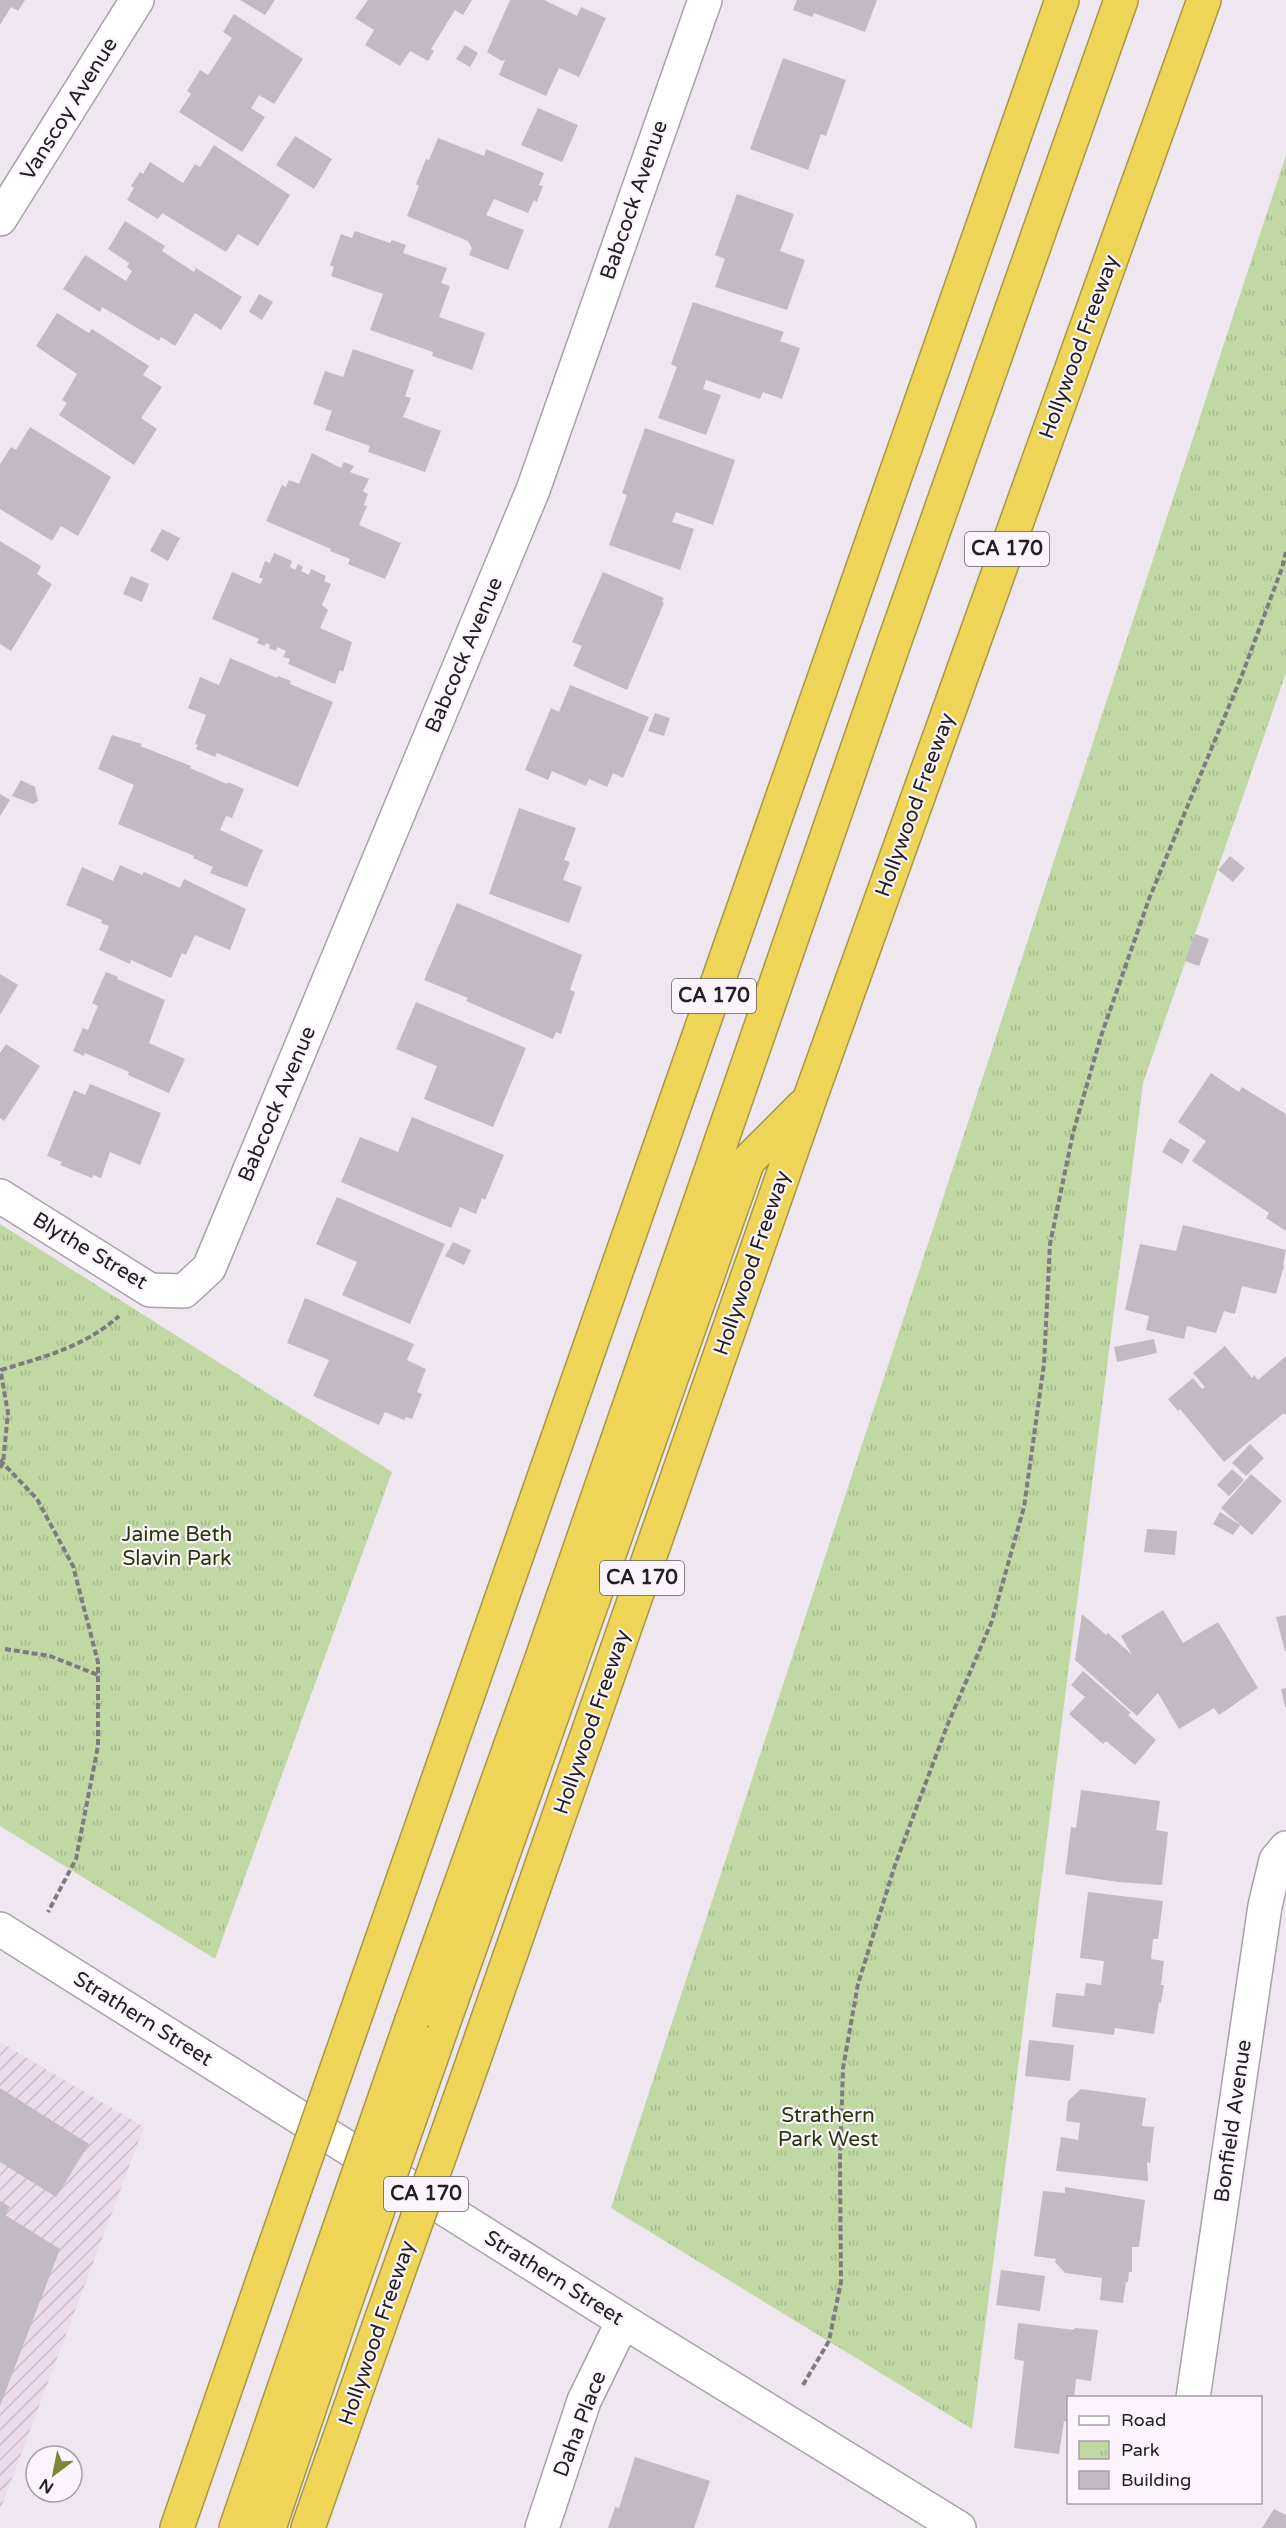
<svg xmlns="http://www.w3.org/2000/svg" width="1286" height="2528" font-family="'Varela Round',sans-serif">
	<style>
		.industrial { fill: url(#industrial-furrows) }
		.park { fill: url(#park-tufts) }
		.building { fill: #c2bac3 }
		.lines { fill: none; stroke-linecap: round; stroke-linejoin: round }
		.minor-casing { stroke: #a8a1a9; stroke-width: 36 }
		.highway-casing { stroke: #a89645; stroke-width: 36 }
		.path { stroke: #7f7a7f; stroke-width: 4; stroke-dasharray: 6 3; stroke-linecap: butt }
		.minor { stroke: #fff; stroke-width: 33 }
		.highway { stroke: #efd557; stroke-width: 33 }
		.highway-bridge-casing { stroke: #a89645; stroke-width: 36; stroke-linecap: butt }
		.highway-bridge { stroke: #efd557; stroke-width: 33 }
		.labels { text-anchor: middle; dominant-baseline: central; stroke-width: 4.5; stroke-linejoin: round; paint-order: stroke }
		.shield { fill: #fcf4fd; stroke: #646064; stroke-width: 1.5 }
		.shield-label { font-size: 20px; font-weight: bold; fill: #232023 }
		.street-label { font-size: 21px; fill: #232023; stroke: #fcf4fd }
		.park-label { font-size: 21px; fill: #273906; stroke: #fcf4fd }
	</style>
	<defs>
		<pattern id="industrial-furrows" width="10" height="10" patternUnits="userSpaceOnUse" patternTransform="scale(1.5)"><rect width="10" height="10" fill="#eadceb"/><path d="M-1 1l2-2M0 10L10 0M9 11l2-2" fill="none" stroke="#c8bcc9"/></pattern>
		<pattern id="park-tufts" width="24" height="20" patternUnits="userSpaceOnUse" patternTransform="scale(1.5)"><rect width="24" height="20" fill="#c1d8a5"/><path d="M3 7l-1-3M5 7V3M7 7l1-3M15 17l-1-3M17 17v-4M19 17l1-3" fill="none" stroke="#a6b98e"/></pattern>
	</defs>
	<rect width="100%" height="100%" fill="#efe7ef"/>
	<path class="industrial" d="M0,2042L144,2127L0,2510Z"/>
	<path class="park" d="M1286,155V673L1143,1083L972,2429L611,2208Z
		M0,1224L392,1472L215,1959L0,1826Z"/>
	<path class="building" d="M0,0H25L18,11L11,7L0,25Z
		M240,0H275L265,15Z
		M368,0H472L463,15L455,10L431,49L434,51L428,61L410,51L400,66L365,45L374,30L355,18Z
		M510,0H544L577,16L581,7L606,18L579,77L559,68L546,96L499,75L505,60L502,61L487,52Z
		M797,0H877L865,32L814,13L812,17L793,10Z
		M234,14L303,59L274,104L259,95L251,108L265,117L242,152L179,112L191,94L187,91L200,70L208,75L232,38L223,32Z
		M465,45L478,53L470,67L456,59Z
		M783,58L846,80L826,136L821,134L808,170L750,149Z
		M538,108L578,125L562,162L521,145Z
		M295,136L332,159L314,189L276,165Z
		M438,138L484,156L486,149L544,173L539,185L543,186L537,202L534,200L528,213L494,199L486,215L524,230L508,270L469,255L472,248L468,241L407,216L419,186L416,184L426,159L429,160Z
		M214,145L290,195L258,246L238,234L226,252L162,213L158,219L127,200L134,188L131,186L140,172L143,174L150,162L183,183L195,164L200,167Z
		M737,194L794,214L780,251L805,260L787,310L715,287L725,259L715,255Z
		M125,221L165,246L162,251L194,272L196,268L242,297L221,330L195,313L175,346L161,337L159,341L102,307L100,312L63,289L85,255L126,281L132,271L127,267L129,263L108,249Z
		M355,231L390,243L392,240L406,245L403,253L447,268L441,283L450,286L439,317L485,333L472,370L432,356L433,352L370,330L383,294L331,276L334,267L330,265L341,234L352,238Z
		M259,294L273,302L262,320L249,312Z
		M693,302L784,332L780,341L800,348L782,399L763,392L760,399L706,380L703,389L721,395L706,435L658,418L677,367L671,364Z
		M57,313L89,333L92,329L149,366L143,375L162,387L141,418L157,429L134,465L59,415L67,403L62,400L77,374L36,346Z
		M353,349L414,370L405,396L411,398L403,417L441,431L425,472L368,452L370,446L325,430L332,411L313,404L325,371L343,377Z
		M30,427L111,477L78,536L61,526L52,541L0,509V464L11,447L16,450Z
		M645,428L735,460L713,525L676,512L672,522L694,529L680,570L609,545L627,495L622,493Z
		M312,453L341,468L344,462L354,466L350,472L369,479L363,491L368,494L364,505L367,506L359,525L401,543L385,579L348,564L350,559L330,551L331,549L266,521L282,485L286,487L289,480L299,484Z
		M162,529L180,538L168,561L150,551Z
		M0,541L41,566L37,574L52,584L11,651L0,644Z
		M274,553L292,561L290,567L295,570L298,564L303,567L301,571L309,575L311,569L326,576L324,581L331,584L322,605L328,610L320,628L352,642L343,672L340,670L335,684L288,664L290,659L283,657L286,651L277,647L276,651L269,648L270,645L266,643L265,646L257,643L259,639L212,619L232,572L260,584L263,579L259,577L265,561L270,563Z
		M603,572L664,598L662,602L664,603L627,690L573,666L582,646L572,642Z
		M131,576L149,584L142,602L123,594Z
		M230,658L277,678L278,676L291,681L290,684L333,702L298,787L217,753L215,757L196,749L198,745L195,744L206,715L188,708L200,677L219,685Z
		M570,685L649,717L623,778L613,773L607,787L589,779L586,786L552,771L548,780L525,770L551,708L559,712Z
		M655,713L670,718L664,736L648,731Z
		M112,735L142,744L140,746L191,766L190,768L227,784L228,782L244,789L232,818L226,816L220,830L263,850L247,887L210,873L213,867L193,858L194,856L118,824L134,785L98,769Z
		M21,780L35,787L38,801L33,804L12,796Z
		M0,794L10,800L0,816Z
		M519,808L576,828L564,860L570,862L563,880L582,887L569,923L489,894Z
		M1230,856L1245,868L1233,882L1218,870Z
		M120,865L142,875L144,872L180,888L184,879L246,909L230,950L195,935L186,955L182,953L171,978L131,960L130,964L99,950L109,926L101,923L102,920L66,905L82,867L113,881Z
		M457,903L582,955L570,990L575,992L561,1034L556,1032L553,1039L466,1001L468,998L424,980Z
		M1195,934L1209,939L1199,966L1185,961Z
		M106,972L118,977L117,979L165,1000L149,1043L185,1059L169,1093L128,1075L129,1072L85,1053L84,1056L73,1051L83,1028L88,1030L98,1006L92,1003Z
		M0,974L18,985L0,1015Z
		M416,1002L526,1048L493,1127L424,1099L437,1066L396,1049Z
		M6,1044L40,1066L4,1121L0,1118V1053Z
		M1211,1073L1239,1092L1242,1087L1286,1114V1231L1266,1218L1269,1213L1192,1161L1206,1141L1178,1122Z
		M90,1084L161,1113L140,1165L110,1152L101,1178L93,1175L92,1178L60,1165L62,1162L47,1156L74,1090L85,1095Z
		M412,1117L504,1155L485,1200L482,1198L476,1214L460,1207L451,1228L341,1182L360,1137L398,1152Z
		M1170,1138L1190,1150L1182,1164L1162,1152Z
		M337,1197L445,1244L410,1324L342,1295L357,1262L316,1244Z
		M1183,1225L1286,1250L1283,1265L1284,1266L1276,1294L1242,1286L1235,1314L1224,1311L1216,1333L1187,1326L1184,1339L1146,1330L1149,1316L1125,1310L1140,1244L1176,1251Z
		M453,1242L471,1250L464,1265L445,1256Z
		M305,1298L414,1344L407,1360L426,1369L417,1392L422,1394L412,1419L406,1417L404,1420L385,1412L379,1425L313,1396L329,1360L287,1343Z
		M1154,1339L1157,1353L1117,1362L1114,1347Z
		M1225,1346L1252,1378L1254,1375L1258,1380L1286,1356V1415L1284,1413L1224,1462L1180,1409L1178,1411L1168,1399L1193,1378L1202,1389L1205,1387L1193,1373Z
		M1250,1444L1264,1458L1246,1476L1232,1463Z
		M1232,1469L1244,1480L1229,1496L1217,1485Z
		M1251,1474L1282,1501L1252,1535L1221,1508Z
		M1220,1512L1240,1525L1233,1535L1213,1524Z
		M1147,1529L1177,1531L1175,1555L1144,1552Z
		M1163,1610L1183,1643L1218,1622L1258,1688L1219,1715L1214,1708L1179,1729L1158,1693L1137,1716L1075,1660L1082,1614L1106,1635L1108,1633L1132,1655L1121,1636Z
		M1286,1615V1651H1285L1276,1617Z
		M1083,1671L1131,1713L1128,1715L1156,1740L1135,1765L1106,1741L1103,1744L1069,1714L1085,1697L1071,1685Z
		M1286,1688V1707H1285L1281,1689Z
		M1081,1790L1160,1801L1156,1830L1168,1832L1162,1885L1118,1882L1065,1874L1071,1827L1076,1828Z
		M1088,1892L1163,1901L1158,1939H1153L1151,1959L1164,1961L1161,1985H1164L1161,2003L1159,2002L1154,2034L1115,2028L1114,2035L1052,2027L1056,1993L1084,1996L1086,1983L1101,1985L1104,1961L1080,1958Z
		M1029,2040L1074,2045L1070,2081L1025,2076Z
		M0,2088L89,2144L56,2197L0,2162Z
		M1081,2089L1146,2098L1142,2126L1154,2127L1150,2163L1147,2162L1148,2181L1056,2171L1061,2137L1078,2140L1080,2123L1066,2121L1068,2101Z
		M1065,2187L1145,2200L1139,2247H1132V2272H1129L1128,2282H1126L1123,2303L1100,2300L1102,2278L1065,2273L1055,2262L1056,2259L1034,2256L1043,2191L1065,2193Z
		M0,2201L10,2207L5,2215L60,2249L0,2406Z
		M1001,2270L1045,2276L1040,2311L996,2305Z
		M1018,2323L1074,2330L1075,2328L1098,2330L1091,2381L1076,2379L1074,2398H1068V2422L1064,2421L1059,2454L1014,2448L1024,2361L1014,2359Z
		M635,2457L710,2481L694,2528H608L615,2507L619,2508Z
		M1274,2509L1286,2515V2528H1262Z"/>
	<g class="lines">
		<g class="minor-casing">
			<path id="minor" d="M0,219L137,0
				M0,1196L150,1290L184,1291L209,1268L533,490L705,0
				M0,1929L623,2321L959,2528
				M1193,2398L1265,1906L1276,1860L1286,1848
				M542,2528L584,2401L623,2321"/>
		</g>
		<g class="highway-casing">
			<path id="highway" d="M364,1991L1062,0
				M412,2020L542,1658L894,643L1121,0
				M437,2041L748,1161L803,1106
				M474,2059L810,1098L1204,0
				M177,2528L270,2260
				M236,2528L317,2293
				M269,2528L343,2309
				M308,2528L378,2329"/>
		</g>
		<path class="path" d="M1,1370C46,1356 84,1347 119,1316
			M0,1460L37,1499L73,1566L98,1662V1746L76,1859L48,1912
			M0,1468L3,1463L8,1413L0,1368
			M5,1649L50,1656L98,1675
			M803,2385L829,2341L841,2282L840,2162L843,2068L858,1984L895,1865L947,1726L992,1621L1024,1507L1044,1364L1050,1244L1073,1133L1101,1036L1149,899L1242,675L1282,568L1286,552"/>
		<use href="#minor" class="minor"/>
		<use href="#highway" class="highway"/>
		<g class="highway-bridge-casing">
			<path id="highway-bridge" d="M270,2260L364,1991
				M317,2293L412,2020
				M343,2309L437,2041
				M378,2329L474,2059"/>
		</g>
		<use href="#highway-bridge" class="highway-bridge"/>
	</g>
	<g class="labels">
		<g class="shield">
			<rect x="965" y="532" width="84" height="34" rx="4.5"/>
			<rect x="672" y="979" width="84" height="34" rx="4.5"/>
			<rect x="600" y="1561" width="84" height="34" rx="4.5"/>
			<rect x="384" y="2177" width="84" height="34" rx="4.5"/>
		</g>
		<g class="shield-label">
			<text x="1007" y="549">CA 170</text>
			<text x="714" y="996">CA 170</text>
			<text x="642" y="1578">CA 170</text>
			<text x="426" y="2194">CA 170</text>
		</g>
		<g class="street-label">
			<text transform="translate(69 109) rotate(-58)">Vanscoy Avenue</text>
			<text transform="translate(634 200) rotate(-71)">Babcock Avenue</text>
			<text transform="translate(1079 347) rotate(-70)">Hollywood Freeway</text>
			<text transform="translate(464 655) rotate(-67)">Babcock Avenue</text>
			<text transform="translate(915 805) rotate(-70)">Hollywood Freeway</text>
			<text transform="translate(277 1104) rotate(-67)">Babcock Avenue</text>
			<text transform="translate(90 1251) rotate(31)">Blythe Street</text>
			<text transform="translate(752 1263) rotate(-71)">Hollywood Freeway</text>
			<text transform="translate(592 1722) rotate(-71)">Hollywood Freeway</text>
			<text transform="translate(143 2019) rotate(32)">Strathern Street</text>
			<text transform="translate(1233 2121) rotate(-82)">Bonfield Avenue</text>
			<text transform="translate(554 2278) rotate(32)">Strathern Street</text>
			<text transform="translate(377 2333) rotate(-71)">Hollywood Freeway</text>
			<text transform="translate(580 2424) rotate(-69)">Daha Place</text>
		</g>
		<g class="park-label">
			<text x="177" y="1534">Jaime Beth<tspan x="177" dy="24">Slavin Park</tspan></text>
			<text x="828" y="2115">Strathern<tspan x="828" dy="24">Park West</tspan></text>
		</g>
	</g>
	<rect x="1067" y="2396" width="195" height="108" fill="#fcf4fd" stroke="#a59fa6" stroke-width="1.5"/>
	<rect x="1079" y="2416" width="30" height="9" fill="#ffffff" stroke="#a59fa6" stroke-width="1.5"/>
	<text x="1121" y="2426" font-size="18" fill="#232023">Road</text>
	<rect x="1079" y="2441" width="30" height="18" fill="url(#park-tufts)" stroke="#a59fa6" stroke-width="1.5"/>
	<text x="1121" y="2456" font-size="18" fill="#232023">Park</text>
	<rect x="1079" y="2471" width="30" height="18" fill="#c2bac3" stroke="#a59fa6" stroke-width="1.5"/>
	<text x="1121" y="2486" font-size="18" fill="#232023">Building</text>
	<g transform="translate(54 2474) rotate(212)"><circle r="28" fill="#fcf4fd" stroke="#a59fa6" stroke-width="1.5"/>
	<path d="M0-4.5L10 22L0 15L-10 22Z" fill="#7a8938"/>
	<text y="-9" font-size="16" font-weight="bold" text-anchor="middle" fill="#232023">N</text>
	</g>
</svg>
